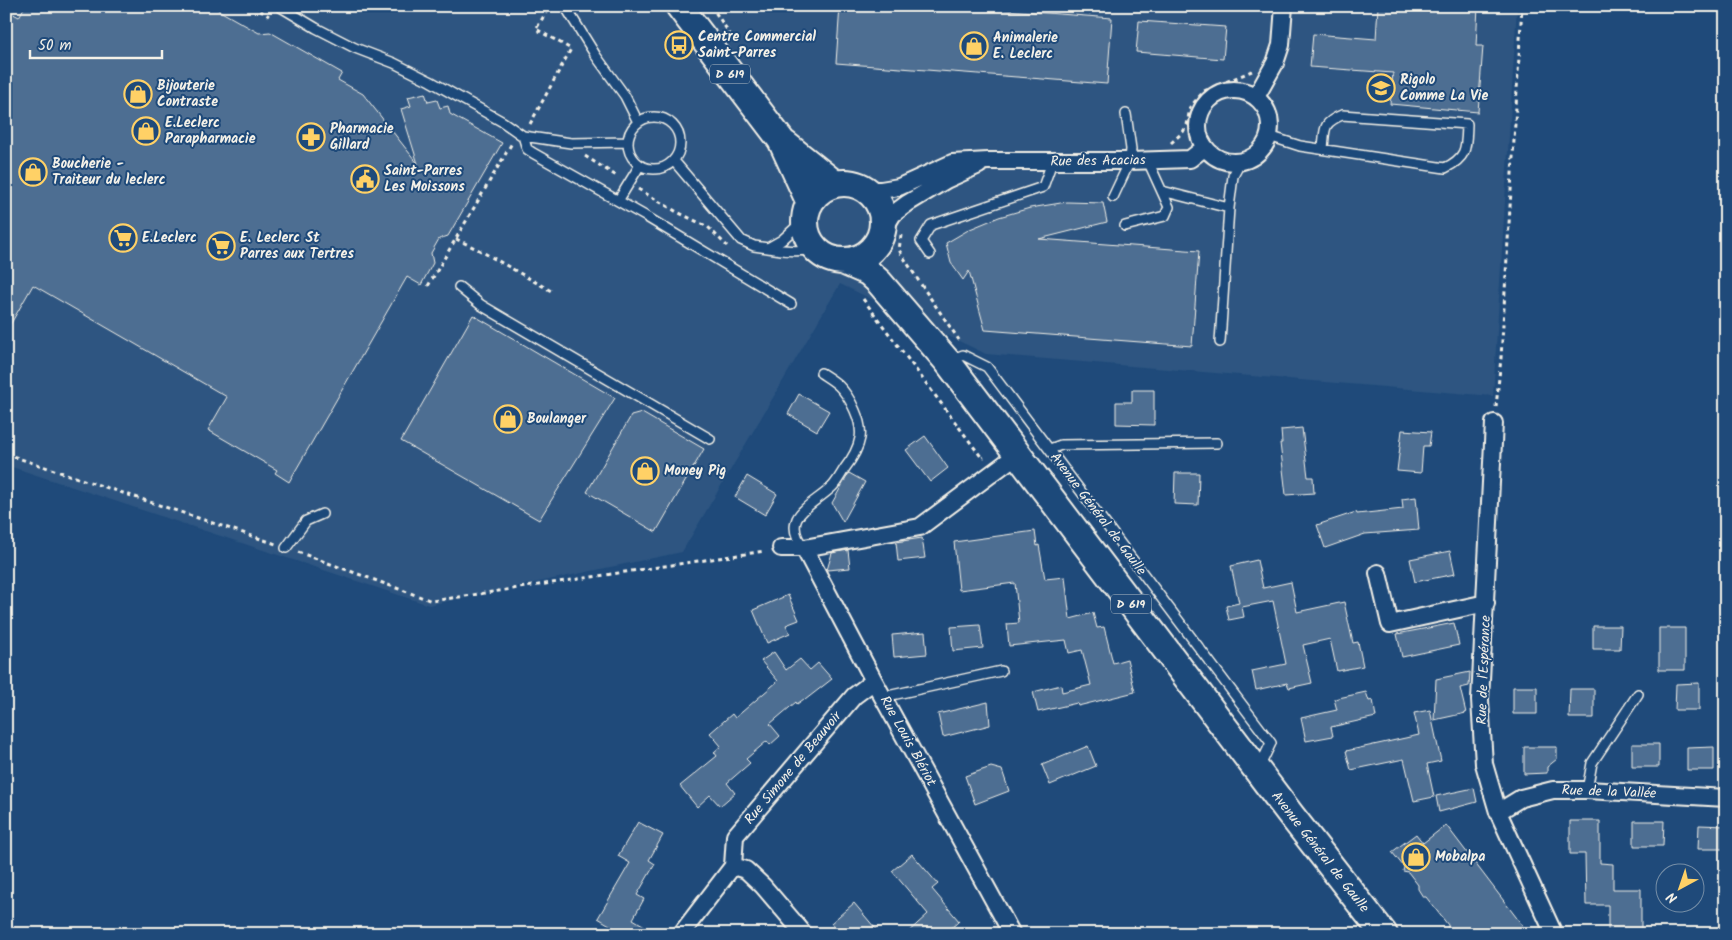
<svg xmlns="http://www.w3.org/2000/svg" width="1732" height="940" font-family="Kalam,sans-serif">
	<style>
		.built { fill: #2d5581 }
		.building { fill: #4d6e92; stroke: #f4f1e8 }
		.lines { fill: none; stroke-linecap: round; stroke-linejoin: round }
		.service-casing { stroke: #f4f1e8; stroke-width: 12 }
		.minor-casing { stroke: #f4f1e8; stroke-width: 20 }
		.primary-casing { stroke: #f4f1e8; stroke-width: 30 }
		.path { stroke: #f4f1e8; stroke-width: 3; stroke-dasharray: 4 4; stroke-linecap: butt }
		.service { stroke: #1f4a7a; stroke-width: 9 }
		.minor { stroke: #1f4a7a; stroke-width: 16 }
		.primary { stroke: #1f4a7a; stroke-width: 26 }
		.labels { text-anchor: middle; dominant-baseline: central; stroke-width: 4; stroke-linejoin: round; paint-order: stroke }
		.shield { fill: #1f4a7a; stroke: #b4bfc7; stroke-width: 1 }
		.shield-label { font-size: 12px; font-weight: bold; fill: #f4f1e8 }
		.poi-label { font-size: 14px; font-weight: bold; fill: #f4f1e8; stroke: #1f4a7a; text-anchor: start }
		.street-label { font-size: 14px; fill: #f4f1e8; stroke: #1f4a7a }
	</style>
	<rect width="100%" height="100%" fill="#1f4a7a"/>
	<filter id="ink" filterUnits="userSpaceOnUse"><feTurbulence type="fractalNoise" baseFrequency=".02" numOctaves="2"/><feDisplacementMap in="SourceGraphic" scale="10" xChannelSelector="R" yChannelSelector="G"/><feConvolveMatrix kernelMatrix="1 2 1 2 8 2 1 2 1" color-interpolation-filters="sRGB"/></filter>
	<g filter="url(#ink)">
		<path class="built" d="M6,6H1517L1493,396L986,354L840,284L682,552L429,605L6,465Z"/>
		<path class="building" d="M25,6H217L218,10L259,33L270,32L342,73L338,80L363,94L418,164L401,109L411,106L408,97L425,93L428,102L437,100L440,108L448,106L450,114L502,143L448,236L439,239L431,253L433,263L421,285L407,277L289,482L275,473L277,470L208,430L227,397L33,285L6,332V10L19,17Z
			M840,6H954L1112,18L1107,84L836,63Z
			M1378,6H1478L1476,46H1483L1478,112L1390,104L1393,73L1310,67L1313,34L1376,39Z
			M1139,21L1226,27L1223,59L1136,52Z
			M1067,202L1103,203L1107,222L1039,239L1199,251L1192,346L985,330L969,271L963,280L951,263L946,243L970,229L999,217L1030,208Z
			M473,315L615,398L539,520L401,441Z
			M1132,390H1154V425L1116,424V402H1132Z
			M799,394L829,411L817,431L788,414Z
			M642,413L704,449L656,532L587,492L631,416Z
			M1302,428L1308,477H1313L1314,493L1286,495L1280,443H1282L1281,430Z
			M1402,430L1431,432L1429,446H1423L1421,473L1397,471Z
			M925,436L948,468L930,482L906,450Z
			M849,473L865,482L843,522L832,503Z
			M1175,473H1199L1198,505L1174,504Z
			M747,476L777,494L765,515L735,497Z
			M1416,497L1419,530L1365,534L1325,548L1317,525L1356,512L1357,514L1403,509L1402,499Z
			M1035,531L1037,546L1039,545L1045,579L1065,577L1070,619L1093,613L1097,628L1104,627L1113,663L1127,659L1135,692L1078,706L1077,703L1038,712L1033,692L1061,685L1062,692L1091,685L1082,650L1069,653L1066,640L1009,646L1007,624L1019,623L1015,583L959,590L954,542Z
			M922,538L925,558L898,561L896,542Z
			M848,550L850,568L827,570L832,553Z
			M1450,551L1455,574L1415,582L1410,559Z
			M1257,560L1263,588L1291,582L1297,612L1344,602L1353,643L1358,642L1363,666L1337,671L1330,639L1303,645L1312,683L1289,688L1287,683L1256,690L1252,671L1286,664L1273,601L1242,607L1244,617L1229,620L1226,606L1239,603L1231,566Z
			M788,595L799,620L786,625L790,633L767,643L753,610Z
			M1454,623L1459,645L1402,657L1397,634Z
			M980,625L983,648L953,651L951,627Z
			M1593,626H1621L1620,649H1593Z
			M1659,628H1685V670H1659Z
			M925,632L927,654L894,657L892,635Z
			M774,652L786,670L800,659L810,670L818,663L832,679L805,700L804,699L797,704L796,702L770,724L780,736L770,745L767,741L746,759L750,763L727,783L735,793L720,806L710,795L697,807L680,786L717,756L714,752L721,746L710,733L732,714L735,718L778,681L761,661Z
			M1470,672L1469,686L1460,688L1466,713L1434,720L1436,679Z
			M1699,683V710H1675L1676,684Z
			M1513,687H1537V714H1513Z
			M1570,689H1594V718H1569Z
			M1366,692L1369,701L1373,700L1376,717L1331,727L1333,736L1306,741L1301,718L1337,710L1334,699Z
			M988,702L990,725L943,737L938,714Z
			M1430,710L1441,761L1427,764L1434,797L1414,801L1404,759L1351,770L1346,751L1419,735L1414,713Z
			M1632,744H1659V767H1632Z
			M1088,746L1096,766L1050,785L1042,765Z
			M1524,747H1557V759L1547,767V773L1524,774Z
			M1714,747V770H1687V748Z
			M991,767L1002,770L1009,791L975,804L965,776Z
			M1474,788L1477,802L1439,812L1436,796Z
			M1570,821H1600V863L1613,864V889H1641V929H1626V934H1608V905H1586L1585,854H1570Z
			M1634,821H1664L1663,846H1634Z
			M638,822L663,835L649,860L655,864L637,895L644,899L633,919L658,934H625L598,918L630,863L618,856Z
			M1446,825L1529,934H1455L1452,930H1448V925L1426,897H1423L1418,889V885L1408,872L1403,871L1404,867L1392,852L1416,834L1423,843Z
			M1699,825L1726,826L1725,849H1698Z
			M912,854L938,884L932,889L959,921L945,934H906L928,914L892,871Z
			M854,903L880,934H840L831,923Z"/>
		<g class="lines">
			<g class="service-casing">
				<path id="service" d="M279,6L316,28L355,48L394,63L430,81L503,122L523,136L571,143L628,142
					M565,6L596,56L625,96L638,122
					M628 143a26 26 0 1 1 52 0a26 26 0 1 1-52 0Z
					M523,136L527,149L533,153L645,216L791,304
					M1269,136L1300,146L1445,168C1468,157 1466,147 1467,124L1342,115C1322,123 1325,129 1323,149
					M674,161L741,240L754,246L768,248
					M1162,191L1229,208L1220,342
					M1113,197L1130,161L1131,149L1126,114
					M618,201L640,165
					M1229,208L1233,176L1240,163
					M805,219L782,240L768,248C784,251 799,252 815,249
					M1125,226L1165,216L1169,207L1148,161
					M930,254L921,241L931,225L1043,187L1052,162
					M459,287L481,305L710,439
					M950,360L963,355L987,367L1271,743L1259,768
					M1050,449L1061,445L1217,443
					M286,548L306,521L322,514
					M804,548C779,516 812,506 832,487C837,482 841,474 845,468C852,459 858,449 860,438C863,422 850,397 839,386C834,381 827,377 821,373
					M883,697L1001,671
					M1587,790L1592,763L1638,694"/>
			</g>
			<g class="minor-casing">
				<path id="minor" d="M1198 126a36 36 0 1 1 72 0a36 36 0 1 1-72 0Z
					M1256,97L1275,63L1281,45L1284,6
					M866,190H881L899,187L952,163L988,161H1130L1190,159L1204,148
					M881,234L893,214L908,203L946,180L979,165
					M1494,423L1480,700L1484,764L1498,812L1554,934
					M781,548H804L920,527L1018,454
					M804,548L874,681L1012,934
					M1378,573L1390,624L1486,603
					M1498,812L1521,798L1553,790H1587L1726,798
					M733,866L735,836L854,696L874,681
					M733,866L746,870L763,886L804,934
					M681,934L733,866"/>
			</g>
			<g class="primary-casing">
				<path id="primary" d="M679,6L781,140L810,203
					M785,144L835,184
					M805 222a39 39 0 1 1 78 0a39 39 0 1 1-78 0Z
					M845,262L868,272L879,282L947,361L1291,815L1384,934"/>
			</g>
			<path class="path" d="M253,6L269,16
				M711,6L730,34
				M530,124L571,49L536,29L550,6
				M1171,143L1183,132L1187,125L1190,107L1204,91L1252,71
				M585,156L618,177
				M638,189L677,212L708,227L727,246
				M901,235L899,250L920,283L959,340
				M456,239L479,250L553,292
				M813,263L825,269
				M428,286L512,143
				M863,299L982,458L984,457
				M1496,407L1501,358L1522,6
				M6,454L276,544
				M298,552L432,601L765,551"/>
			<use href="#service" class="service"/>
			<use href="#minor" class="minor"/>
			<use href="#primary" class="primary"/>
		</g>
	</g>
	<defs>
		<g id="bus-ring" transform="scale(1.4375)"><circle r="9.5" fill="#1f4a7a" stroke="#ffd166" stroke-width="1.5"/><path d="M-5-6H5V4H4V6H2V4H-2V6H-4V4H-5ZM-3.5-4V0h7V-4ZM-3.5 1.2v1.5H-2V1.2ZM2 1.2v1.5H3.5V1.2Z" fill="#ffd166"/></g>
		<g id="shop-ring" transform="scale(1.4375)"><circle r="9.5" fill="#1f4a7a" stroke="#ffd166" stroke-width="1.5"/><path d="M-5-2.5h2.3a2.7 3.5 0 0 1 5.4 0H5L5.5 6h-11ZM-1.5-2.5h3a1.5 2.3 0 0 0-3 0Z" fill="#ffd166"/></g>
		<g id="school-ring" transform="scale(1.4375)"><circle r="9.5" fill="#1f4a7a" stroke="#ffd166" stroke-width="1.5"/><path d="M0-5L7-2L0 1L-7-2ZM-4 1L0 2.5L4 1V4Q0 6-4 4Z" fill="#ffd166"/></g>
		<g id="pharmacy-ring" transform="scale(1.4375)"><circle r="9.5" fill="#1f4a7a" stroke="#ffd166" stroke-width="1.5"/><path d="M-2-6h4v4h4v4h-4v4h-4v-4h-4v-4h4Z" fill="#ffd166"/></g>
		<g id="civic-ring" transform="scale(1.4375)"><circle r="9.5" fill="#1f4a7a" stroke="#ffd166" stroke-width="1.5"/><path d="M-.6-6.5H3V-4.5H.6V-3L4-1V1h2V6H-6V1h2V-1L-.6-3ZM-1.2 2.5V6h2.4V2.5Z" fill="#ffd166"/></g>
		<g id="supermarket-ring" transform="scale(1.4375)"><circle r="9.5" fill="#1f4a7a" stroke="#ffd166" stroke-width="1.5"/><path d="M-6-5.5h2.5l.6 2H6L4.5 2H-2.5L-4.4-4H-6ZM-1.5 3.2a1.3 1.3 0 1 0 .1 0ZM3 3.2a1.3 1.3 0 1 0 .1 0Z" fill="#ffd166"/></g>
	</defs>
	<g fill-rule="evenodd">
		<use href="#bus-ring" x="679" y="45"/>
		<use href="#shop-ring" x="974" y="46"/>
		<use href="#school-ring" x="1381" y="88"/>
		<use href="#shop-ring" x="138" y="94"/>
		<use href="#shop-ring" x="146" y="131"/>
		<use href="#pharmacy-ring" x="311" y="137"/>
		<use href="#shop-ring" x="33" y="172"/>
		<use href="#civic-ring" x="365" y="179"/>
		<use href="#supermarket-ring" x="123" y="238"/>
		<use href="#supermarket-ring" x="221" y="246"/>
		<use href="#shop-ring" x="508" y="419"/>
		<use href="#shop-ring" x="645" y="471"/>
		<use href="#shop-ring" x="1416" y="857"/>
	</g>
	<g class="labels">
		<g class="shield">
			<rect x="710" y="64.5" width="40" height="19" rx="4"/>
			<rect x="1111" y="594.5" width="40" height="19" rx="4"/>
		</g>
		<g class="shield-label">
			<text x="730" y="74">D 619</text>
			<text x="1131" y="604">D 619</text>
		</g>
		<g class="poi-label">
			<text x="698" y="37">Centre Commercial<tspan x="698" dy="16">Saint-Parres</tspan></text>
			<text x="993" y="38">Animalerie<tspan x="993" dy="16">E. Leclerc</tspan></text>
			<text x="1400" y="80">Rigolo<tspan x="1400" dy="16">Comme La Vie</tspan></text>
			<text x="157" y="86">Bijouterie<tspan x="157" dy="16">Contraste</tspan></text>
			<text x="165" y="123">E.Leclerc<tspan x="165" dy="16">Parapharmacie</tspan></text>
			<text x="330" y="129">Pharmacie<tspan x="330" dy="16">Gillard</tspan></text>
			<text x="52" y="164">Boucherie -<tspan x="52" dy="16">Traiteur du leclerc</tspan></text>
			<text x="384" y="171">Saint-Parres<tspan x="384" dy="16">Les Moissons</tspan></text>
			<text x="142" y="238">E.Leclerc</text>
			<text x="240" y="238">E. Leclerc St<tspan x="240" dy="16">Parres aux Tertres</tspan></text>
			<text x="527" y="419">Boulanger</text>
			<text x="664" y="471">Money Pig</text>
			<text x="1435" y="857">Mobalpa</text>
		</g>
		<g class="street-label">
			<text transform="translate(1098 161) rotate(-1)">Rue des Acacias</text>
			<text transform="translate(1098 514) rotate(53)">Avenue Général de Gaulle</text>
			<text transform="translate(1484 670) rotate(-88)">Rue de l'Espérance</text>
			<text transform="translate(908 741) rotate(61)">Rue Louis Blériot</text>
			<text transform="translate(793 768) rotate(-50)">Rue Simone de Beauvoir</text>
			<text transform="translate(1609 792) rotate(2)">Rue de la Vallée</text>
			<text transform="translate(1320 852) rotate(52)">Avenue Général de Gaulle</text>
		</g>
	</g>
	<rect width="1732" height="940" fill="none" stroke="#1f4a7a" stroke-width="25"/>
	<rect x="12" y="12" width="1707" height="915" fill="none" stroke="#f4f1e8" stroke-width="2" filter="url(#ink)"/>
	<g transform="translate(1680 888) rotate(220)"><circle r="24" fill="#1f4a7a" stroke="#748da6"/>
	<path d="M0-4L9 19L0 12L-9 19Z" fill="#ffd166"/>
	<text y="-8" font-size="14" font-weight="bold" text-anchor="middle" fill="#f4f1e8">N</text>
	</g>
	<path d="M30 50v8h132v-8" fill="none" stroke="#f4f1e8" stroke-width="2.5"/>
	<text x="38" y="50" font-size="15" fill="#f4f1e8" stroke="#1f4a7a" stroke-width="4" paint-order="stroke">50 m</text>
</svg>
